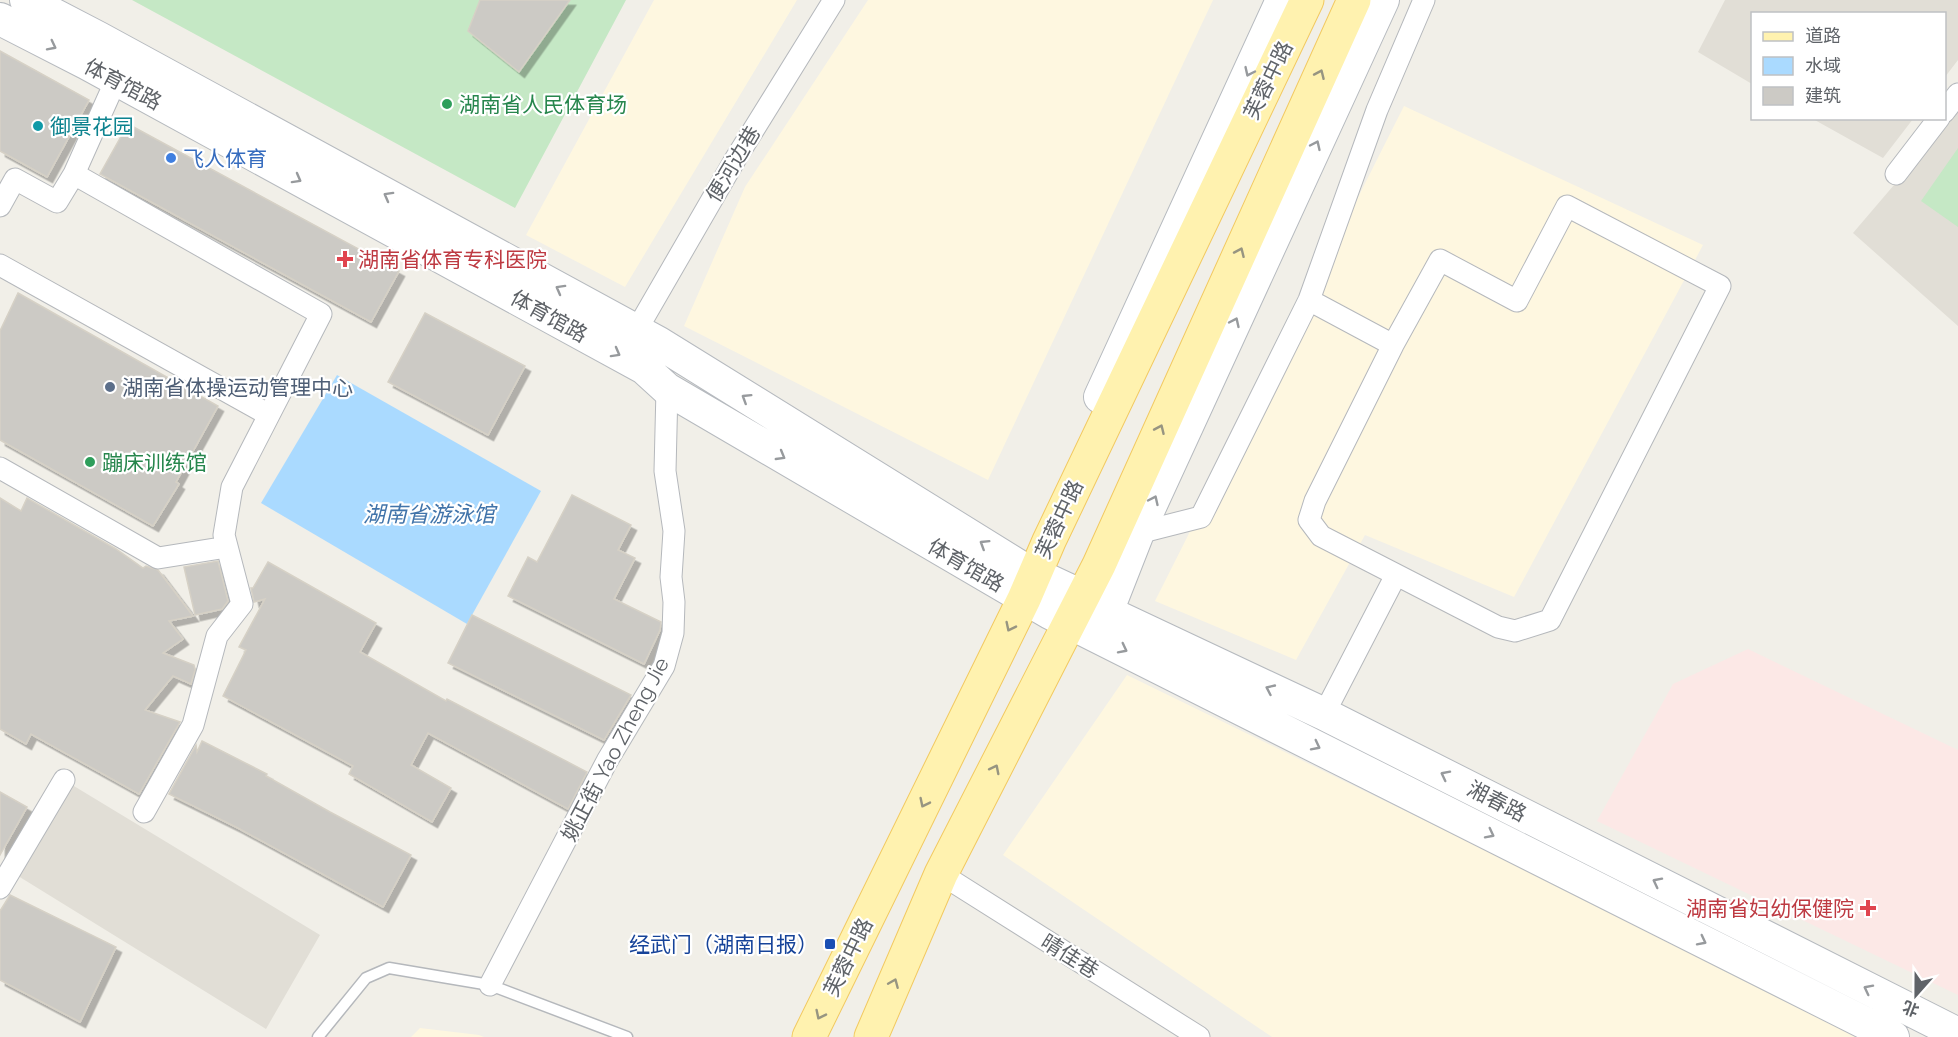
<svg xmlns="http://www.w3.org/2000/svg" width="1958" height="1037" font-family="Raleway,'Noto Sans SC',sans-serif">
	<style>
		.commercial { fill: #fef7e0 }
		.education { fill: #e1ded6 }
		.medical { fill: #fce8e6 }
		.pitch { fill: #c5e8c5 }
		.water { fill: #aadaff }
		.building { fill: #cccac5; stroke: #d6d1c6; stroke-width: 1.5; filter: url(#shadow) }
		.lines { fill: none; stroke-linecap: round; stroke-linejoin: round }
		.lane-casing { stroke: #b5b8bc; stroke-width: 13 }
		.street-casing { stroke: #b5b8bc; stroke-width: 23 }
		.secondary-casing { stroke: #b6babf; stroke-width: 34 }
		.primary-casing { stroke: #f2c960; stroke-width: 35 }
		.lane { stroke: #fff; stroke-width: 10 }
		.street { stroke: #fff; stroke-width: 21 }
		.secondary { stroke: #fff; stroke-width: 32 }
		.primary { stroke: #fff2af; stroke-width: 33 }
		.oneway { stroke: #979a9d }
		.oneway2 { stroke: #979581 }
		.leisure-dot { fill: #2e9e5b; stroke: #fff; stroke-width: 2 }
		.culture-dot { fill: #0f9aa8; stroke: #fff; stroke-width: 2 }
		.shop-dot { fill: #3f7fe0; stroke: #fff; stroke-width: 2 }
		.health-dot { fill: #e0444e; stroke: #fff; stroke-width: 2 }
		.service-dot { fill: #5c6f8a; stroke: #fff; stroke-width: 2 }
		.transit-dot { fill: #1a4fb4; stroke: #fff; stroke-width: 2 }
		.labels { text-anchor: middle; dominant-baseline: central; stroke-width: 4.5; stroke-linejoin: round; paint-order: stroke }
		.street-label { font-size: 21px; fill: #5f6368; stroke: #fff }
		.leisure-label { font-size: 21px; fill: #27864d; stroke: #fff; text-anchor: start }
		.culture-label { font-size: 21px; fill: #0d838f; stroke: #fff; text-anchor: start }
		.shop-label { font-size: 21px; fill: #366cbe; stroke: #fff; text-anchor: start }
		.health-label { font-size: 21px; fill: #be3a42; stroke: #fff; text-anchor: start }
		.service-label { font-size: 21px; fill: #4e5e75; stroke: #fff; text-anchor: start }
		.transit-label { font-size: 21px; fill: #164399; stroke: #fff; text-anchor: end }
		.water-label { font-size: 22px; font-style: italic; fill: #4174aa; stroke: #fff }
	</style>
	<defs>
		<filter id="shadow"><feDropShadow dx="5.5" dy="5.5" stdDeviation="0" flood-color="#0004"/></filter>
	</defs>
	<rect width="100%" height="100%" fill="#f1efe8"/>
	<path class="commercial" d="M654,0H797L625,287L526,235Z
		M868,0H1213L988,480L684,326L745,187Z
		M1404,106L1703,245L1514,597L1365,535L1296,660L1155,601Z
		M1127,675L1868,1037H1272L1003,855Z
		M420,1028L479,1035L484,1037H411Z"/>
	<path class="education" d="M1725,0H1958V60L1945,77L1944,14H1752V84L1698,52Z
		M1958,110V326L1853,233Z
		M1813,119H1913L1883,158Z
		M64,780L320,935L266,1029L10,871Z"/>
	<path class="medical" d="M1748,649L1958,750V995L1597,821L1673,684Z"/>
	<path class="pitch" d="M132,0H626L515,208Z
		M1958,148V227L1921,201Z"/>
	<path class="water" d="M337,375L541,491L467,624L261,503Z"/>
	<path class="building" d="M480,0H570L519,72L468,31Z
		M0,51L89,100L47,177L0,151Z
		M128,124L399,271L371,322L100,174Z
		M18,293L218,406L176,482L179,484L153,526L0,440V331Z
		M425,313L525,366L488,435L388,382Z
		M572,495L631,525L618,550L635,558L614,599L661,622L660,630L644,664L508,596L528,557L537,562Z
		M0,498L21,511L27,498L116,549L143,568L146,566L158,570L193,616L169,621L183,639L163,653L194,665L195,670L191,684L173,676L145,710L180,722L139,794L31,734L26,744L0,729Z
		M218,561L228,601L222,609L195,615L184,567Z
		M268,562L376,623L360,652L446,701L447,699L587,772L568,809L428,733L411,765L451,788L432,822L349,774L353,766L223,696L246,650L239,647L265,599L254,602L251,588H253Z
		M472,615L631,695L604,740L448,663Z
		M202,741L267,774L266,776L330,812L411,855L383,907L238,828L169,794L196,745L197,752Z
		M0,792L27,807L0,855Z
		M10,895L116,947L80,1022L0,980V911Z"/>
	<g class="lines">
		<g class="lane-casing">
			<path id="lane" d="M318,1037L366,978L389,968L490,985L627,1037"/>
		</g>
		<g class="street-casing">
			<path id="street" d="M1944,112L1958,94
				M74,174L321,314L232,487L224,535L242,604L217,636L193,725L144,812
				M1896,174L1939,118
				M0,206L15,179L57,202L74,174L116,80
				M1567,206L1720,286L1550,620L1515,631L1498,627L1321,536L1309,520L1315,501L1393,345L1440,260L1517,301Z
				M0,265L269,415
				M1309,300L1393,345
				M636,331L736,158L834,0
				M0,468L158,558L227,547
				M1138,533L1201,517L1309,300L1377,110L1424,0
				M1324,714L1396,575
				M941,874L1199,1037
				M0,888L64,780
				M490,985L607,761L664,666L673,633L674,602L671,577L674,531L665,471L667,389"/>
		</g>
		<g class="secondary-casing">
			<path id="secondary" d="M26,0L99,38L659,343L1022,568L1084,597L1107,612L1324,714L1958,1034
				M0,19L86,63L644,368L667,389L1050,613L1893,1037
				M1100,397L1282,0
				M1107,612L1138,533L1383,0"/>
		</g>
		<g class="primary-casing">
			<path id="primary" d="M809,1037L1024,599L1049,541L1307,0
				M871,1037L941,874L1099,565L1354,0"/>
		</g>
		<use href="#lane" class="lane"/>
		<use href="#street" class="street"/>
		<use href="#secondary" class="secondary"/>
		<use href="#primary" class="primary"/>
	</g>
	<defs><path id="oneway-chevron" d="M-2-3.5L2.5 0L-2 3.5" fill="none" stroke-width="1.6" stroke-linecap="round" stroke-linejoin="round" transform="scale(1.5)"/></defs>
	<g class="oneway">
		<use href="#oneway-chevron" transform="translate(52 46) rotate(27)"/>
		<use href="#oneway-chevron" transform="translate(1249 72) rotate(115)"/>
		<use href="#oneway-chevron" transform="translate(1316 145) rotate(-65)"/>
		<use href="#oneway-chevron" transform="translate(297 179) rotate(29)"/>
		<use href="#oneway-chevron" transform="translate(388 196) rotate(-151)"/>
		<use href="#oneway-chevron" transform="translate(560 289) rotate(-151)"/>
		<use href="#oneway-chevron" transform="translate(1235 322) rotate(-65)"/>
		<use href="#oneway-chevron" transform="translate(616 353) rotate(29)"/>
		<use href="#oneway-chevron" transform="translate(746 398) rotate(-148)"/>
		<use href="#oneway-chevron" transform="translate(781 456) rotate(30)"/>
		<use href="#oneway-chevron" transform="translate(1154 500) rotate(-65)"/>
		<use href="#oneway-chevron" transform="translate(984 544) rotate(-148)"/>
		<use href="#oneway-chevron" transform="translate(1123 649) rotate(27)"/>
		<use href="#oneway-chevron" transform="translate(1270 689) rotate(-155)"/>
		<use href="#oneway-chevron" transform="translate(1316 746) rotate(27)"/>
		<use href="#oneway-chevron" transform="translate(1445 775) rotate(-153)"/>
		<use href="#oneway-chevron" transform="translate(1490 834) rotate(27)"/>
		<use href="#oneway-chevron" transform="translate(1657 882) rotate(-153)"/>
		<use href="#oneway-chevron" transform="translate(1702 941) rotate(27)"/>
		<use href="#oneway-chevron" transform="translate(1868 989) rotate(-153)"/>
	</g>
	<g class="oneway2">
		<use href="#oneway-chevron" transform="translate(1320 74) rotate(-66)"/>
		<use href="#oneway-chevron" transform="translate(1240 252) rotate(-66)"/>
		<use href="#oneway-chevron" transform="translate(1160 429) rotate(-66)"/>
		<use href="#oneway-chevron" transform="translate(1010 627) rotate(116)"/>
		<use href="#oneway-chevron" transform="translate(995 769) rotate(-63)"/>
		<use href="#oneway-chevron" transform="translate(924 803) rotate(116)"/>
		<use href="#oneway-chevron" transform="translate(894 983) rotate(-67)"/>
		<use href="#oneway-chevron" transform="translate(820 1015) rotate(116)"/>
	</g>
	<g class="leisure-dot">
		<circle cx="447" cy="104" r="6"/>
		<circle cx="90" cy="462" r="6"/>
	</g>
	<circle class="culture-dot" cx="38" cy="126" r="6"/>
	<circle class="shop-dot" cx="171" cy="158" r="6"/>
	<g class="health-dot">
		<path d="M342 250h6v6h6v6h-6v6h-6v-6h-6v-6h6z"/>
		<path d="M1865 899h6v6h6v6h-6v6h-6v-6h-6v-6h6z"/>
	</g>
	<circle class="service-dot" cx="110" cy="387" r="6"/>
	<rect class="transit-dot" x="824" y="938" width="12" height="12" rx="3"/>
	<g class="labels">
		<g class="street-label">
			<text transform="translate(1268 80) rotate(-64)">芙蓉中路</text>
			<text transform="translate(123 84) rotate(28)">体育馆路</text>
			<text transform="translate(733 164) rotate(-59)">便河边巷</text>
			<text transform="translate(549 316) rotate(29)">体育馆路</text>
			<text transform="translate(1059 519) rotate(-65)">芙蓉中路</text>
			<text transform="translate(966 565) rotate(30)">体育馆路</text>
			<text transform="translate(615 749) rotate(-62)">姚正街 Yao Zheng Jie</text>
			<text transform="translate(1497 801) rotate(27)">湘春路</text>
			<text transform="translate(1070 956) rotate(32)">晴佳巷</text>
			<text transform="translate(848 957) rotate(-64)">芙蓉中路</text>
		</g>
		<g class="leisure-label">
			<text x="459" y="104">湖南省人民体育场</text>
			<text x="102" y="462">蹦床训练馆</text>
		</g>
		<g class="culture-label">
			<text x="50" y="126">御景花园</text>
		</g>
		<g class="shop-label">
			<text x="183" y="158">飞人体育</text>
		</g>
		<g class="health-label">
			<text x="358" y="259">湖南省体育专科医院</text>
			<text x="1854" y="908" text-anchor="end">湖南省妇幼保健院</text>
		</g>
		<g class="service-label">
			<text x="122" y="387">湖南省体操运动管理中心</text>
		</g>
		<g class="transit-label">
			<text x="818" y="944">经武门（湖南日报）</text>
		</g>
		<g class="water-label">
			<text x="429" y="514">湖南省游泳馆</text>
		</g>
	</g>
	<rect x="1751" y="12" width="195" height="108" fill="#ffffff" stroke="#bfc1c3" stroke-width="1.5"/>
	<rect x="1763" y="32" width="30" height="9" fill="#fff2af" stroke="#bfc1c3" stroke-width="1.5"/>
	<text x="1805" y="42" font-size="18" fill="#5f6368">道路</text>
	<rect x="1763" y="57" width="30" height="18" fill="#aadaff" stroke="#bfc1c3" stroke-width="1.5"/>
	<text x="1805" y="72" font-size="18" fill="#5f6368">水域</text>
	<rect x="1763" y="87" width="30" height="18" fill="#cccac5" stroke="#bfc1c3" stroke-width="1.5"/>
	<text x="1805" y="102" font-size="18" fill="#5f6368">建筑</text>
	<g transform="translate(1916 995) rotate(201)" stroke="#ffffff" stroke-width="4.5" paint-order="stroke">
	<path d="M0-4.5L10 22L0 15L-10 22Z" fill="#5f6368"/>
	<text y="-9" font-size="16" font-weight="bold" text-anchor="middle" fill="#5f6368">北</text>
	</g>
</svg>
